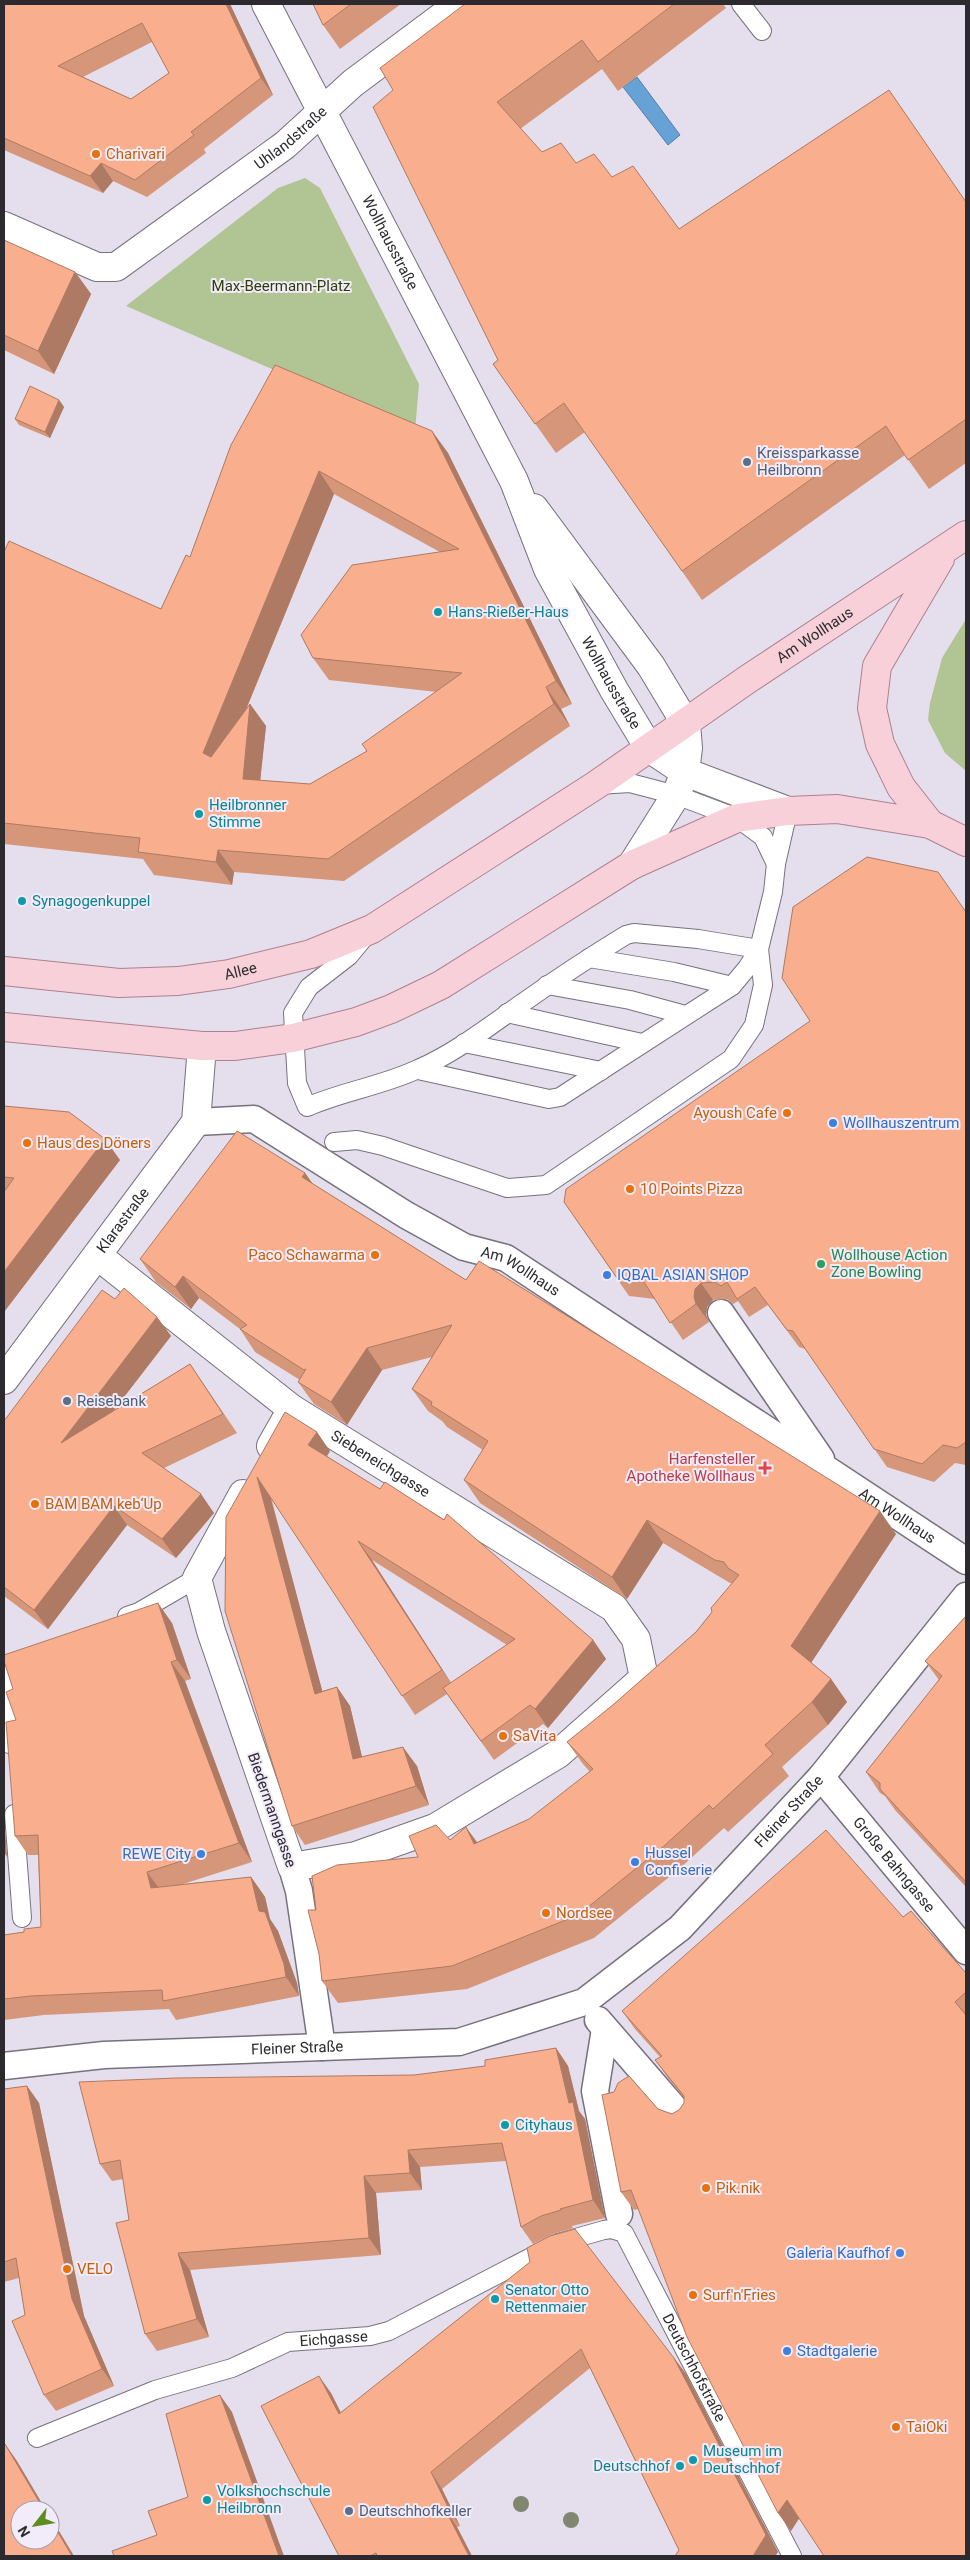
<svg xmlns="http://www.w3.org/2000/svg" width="970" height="2560" font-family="Roboto,sans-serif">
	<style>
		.green { fill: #b0c494 }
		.water { fill: #66a2d6; stroke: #557ea4 }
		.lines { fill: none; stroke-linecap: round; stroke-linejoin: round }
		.service-casing { stroke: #77717e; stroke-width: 20 }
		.pedestrian-casing { stroke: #77717e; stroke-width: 29 }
		.minor-casing { stroke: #77717e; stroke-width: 30 }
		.tertiary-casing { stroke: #77717e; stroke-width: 30 }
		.primary-casing { stroke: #ad818d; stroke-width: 30 }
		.service { stroke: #fff; stroke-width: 18 }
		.pedestrian { stroke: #fff; stroke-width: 26 }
		.minor { stroke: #fff; stroke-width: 28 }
		.tertiary { stroke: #fff; stroke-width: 28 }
		.primary { stroke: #f8d0d9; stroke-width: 28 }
		.tree { fill: #808670 }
		.wall { fill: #d69679; fill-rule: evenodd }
		.shaded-wall { fill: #ae7a63 }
		.building { fill: #f9af8d; stroke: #ae7a63; fill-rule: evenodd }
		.food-dot { fill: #e8710a; stroke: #f2ebfa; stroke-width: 2 }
		.service-dot { fill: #5c6f8a; stroke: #f2ebfa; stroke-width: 2 }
		.culture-dot { fill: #0f9aa8; stroke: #f2ebfa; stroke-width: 2 }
		.shop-dot { fill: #3f7fe0; stroke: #f2ebfa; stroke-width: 2 }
		.leisure-dot { fill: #2e9e5b; stroke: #f2ebfa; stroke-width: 2 }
		.health-dot { fill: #e0444e; stroke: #f2ebfa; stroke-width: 2 }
		.labels { text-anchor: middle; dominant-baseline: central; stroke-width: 4; stroke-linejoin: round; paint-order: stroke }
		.street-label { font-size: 15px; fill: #2c2a2f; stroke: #f2ebfa }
		.food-label { font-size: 15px; fill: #c56008; stroke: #f2ebfa; text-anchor: start }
		.park-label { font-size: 15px; fill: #2d3e0a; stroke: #f2ebfa }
		.service-label { font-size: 15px; fill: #4e5e75; stroke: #f2ebfa; text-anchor: start }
		.culture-label { font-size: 15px; fill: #0d838f; stroke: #f2ebfa; text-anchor: start }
		.shop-label { font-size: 15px; fill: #366cbe; stroke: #f2ebfa; text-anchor: start }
		.leisure-label { font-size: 15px; fill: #27864d; stroke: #f2ebfa; text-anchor: start }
		.health-label { font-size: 15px; fill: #be3a42; stroke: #f2ebfa; text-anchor: end }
	</style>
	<rect width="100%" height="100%" fill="#e5deed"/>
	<path class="green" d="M305,178L320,188L419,384L415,431L126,306L278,188Z
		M966,619V771L945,753L928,720L930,703L942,658Z"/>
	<path class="water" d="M637,77L680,135L668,145L623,87Z"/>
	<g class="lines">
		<g class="service-casing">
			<g id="service">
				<path d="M741,4L762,31"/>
				<path d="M598,785L630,783L676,795L737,818L763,837L776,864"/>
				<path d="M368,933L349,956L309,987L293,1013L297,1083L307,1107C343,1091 382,1086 418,1069C455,1053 488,1027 521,1004C555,980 590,957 626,935L634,933L698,939L759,949"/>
				<path d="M589,958L674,972L732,986"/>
				<path d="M547,985L630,1000L685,1015"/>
				<path d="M507,1013L642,1043"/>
				<path d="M464,1043L601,1071"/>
				<path d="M418,1070L549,1099L560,1097L732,986L747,968L759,949L773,892L776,864L788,811"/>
				<path d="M334,1142L357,1140L383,1146L507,1188L546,1185L731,1059L754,1025L763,985L759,949"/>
				<path d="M127,1616L139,1612L197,1578"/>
				<path d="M4,1672L9,1744"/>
				<path d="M14,1814L22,1918"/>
				<path id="s1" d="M37,2438L155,2390L232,2368L288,2342L370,2336L389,2331L558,2243L604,2230L611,2229L624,2233L792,2556"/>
			</g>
		</g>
		<g class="pedestrian-casing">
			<g id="pedestrian">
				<path id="s2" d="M196,1122L254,1119L406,1215L464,1247L506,1258L966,1561"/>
				<path d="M721,1313L821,1459"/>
				<path id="s3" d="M821,1777L966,1951"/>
				<path d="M292,1867L299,1891L322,2047"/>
				<path d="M598,2020L682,2117"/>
				<path d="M605,2029L595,2091L619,2214"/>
				<path id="s4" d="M4,2066L104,2055L459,2042L584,2002L680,1928L821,1777L966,1596"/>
			</g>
		</g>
		<g class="minor-casing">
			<g id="minor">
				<path id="s5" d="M4,226L97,267H116L285,145L353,83L459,4"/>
				<path id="s6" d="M98,1256L292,1409L614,1608L636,1639L644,1678L558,1754L435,1828L356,1856L292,1867L211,1631L197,1578L243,1494"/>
				<path id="s7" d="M4,1380L196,1122L202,1046"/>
				<path d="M271,1446L292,1409"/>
			</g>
		</g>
		<g class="tertiary-casing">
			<g id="tertiary">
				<path id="s8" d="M266,4L514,481L548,569L614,690L649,748L685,772L788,811"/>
				<path d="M534,508L651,666L686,724L688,748L685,772L676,795L632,865"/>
			</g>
		</g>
		<g class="primary-casing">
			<g id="primary">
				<path d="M930,824L901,787L880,744L872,708L877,666L940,559"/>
				<path id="s9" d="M4,971L119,983L178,981L229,974L311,954L372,929L596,785L748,679L966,535"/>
				<path d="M4,1027L202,1046H235L293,1038L356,1022L391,1009L441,985L632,865L737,818L788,811L837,809L930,824L966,842"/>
			</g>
		</g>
		<use href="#service" class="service"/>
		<use href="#pedestrian" class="pedestrian"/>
		<use href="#minor" class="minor"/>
		<use href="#tertiary" class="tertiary"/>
		<use href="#primary" class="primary"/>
	</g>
	<g class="tree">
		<circle cx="521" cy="2504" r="8"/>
		<circle cx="571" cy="2520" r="8"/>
	</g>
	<path class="wall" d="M4,4H230L273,95L204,149L206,153L147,197L113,181L103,193L4,150ZM152,42L169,73L131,99L83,77Z
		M313,4H401L340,49L323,25Z
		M465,4H723L726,8L618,91L602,69L520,129L542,152L576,163L612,177L679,229L966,202V463L929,489L905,455L702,600L585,432L556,453L493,364L498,360L393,90Z
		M4,240L75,272L91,294L54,374L4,350Z
		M59,400L64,407L50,438L19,425L15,419Z
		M432,431L448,453L572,704L561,709L570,726L344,881L234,872L232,885L154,875L143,859L4,844V552L161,609L190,557L231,445ZM334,494L440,552L313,658L329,680L437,692L367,751L310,784L260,780L266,726L250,704L246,710Z
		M966,912V1465L955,1463L934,1482L887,1467L805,1349L799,1347L768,1305L749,1317L738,1301L733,1304L727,1299L713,1300L707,1307L706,1315L709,1322L683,1340L655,1299L629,1296L564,1202Z
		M4,1106L120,1160L4,1312Z
		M305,1173L313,1184L466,1280L896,1534L811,1663L831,1679L847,1702L828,1725L782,1767L789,1776L728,1832L724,1828L679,1869L594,1938L467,1989L338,2003L322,1981L316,1910L450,1840L477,1842L529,1819L590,1772L583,1764L567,1742L614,1704L696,1632L712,1612L732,1583H730L663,1543L627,1599L480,1503L464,1480L483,1450L447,1427L442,1421L428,1411L412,1389L432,1357L382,1370L347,1425L314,1404L298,1382L300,1380L255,1352L240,1329L199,1298L191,1309L156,1282L140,1259Z
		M115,1299L157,1317L171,1336L113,1411L190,1364L237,1433L164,1468L214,1513L176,1558L127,1525L48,1629L4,1596V1421Z
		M330,1451L327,1456L593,1640L606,1659L548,1728L543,1724L494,1760L447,1694L415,1715L271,1497L322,1691L337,1687L350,1706L362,1757L417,1766L429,1805L305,1845L292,1826L226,1517ZM372,1560L507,1645L451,1683Z
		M966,1616V1887L895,1810L885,1796L880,1793L866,1772L939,1680L925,1661Z
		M172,1623L191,1679L185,1681L252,1862L183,1884L251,1877L265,1897L270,1919L278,1931L297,1983L299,1996L176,2020L169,2009L44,2015L4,2020V1935L24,1932L41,1927L38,1855H28L15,1836L16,1720L13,1689Z
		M903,1917L966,1973V2556L799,2519L791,2531L778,2513L639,2209L634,2210L621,2192L658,2109L672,2114L679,2110L684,2103V2098L668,2078L655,2060L660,2057L635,2029L622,2011Z
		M556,2048L568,2066L579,2111L585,2119L605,2218L572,2226L573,2228L553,2234L533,2244L521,2227L506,2161L420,2167L422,2190L376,2193L381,2255L190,2270L209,2337L157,2351L145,2334L123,2179L112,2181L100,2164L414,2075L485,2066Z
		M27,2086L39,2103L84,2316L114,2386L56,2411L44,2395L25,2315L19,2278L4,2282V2089Z
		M530,2262L674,2358L686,2374L778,2552L775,2556H675L679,2550L590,2368L442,2489L460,2526L457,2527L472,2556H339L331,2393L341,2413Z"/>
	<path class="shaded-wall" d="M226,4H230L273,95L261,78Z
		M101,163L113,181L103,193L90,176Z
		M75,272L91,294L54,374L38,351Z
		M59,400L64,407L50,438L45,432Z
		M432,431L448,453L572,704L556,681Z
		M319,471L334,494L219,775L203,753Z
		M546,687L561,709L570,726L554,704Z
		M250,704L266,726L258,802L243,779Z
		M218,850L234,872L232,885L216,862Z
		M105,1139L120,1160L4,1312V1272Z
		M305,1173L321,1196L302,1177Z
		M183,1276L199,1298L191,1309L175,1287Z
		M701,1283L713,1300L707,1307L706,1315L709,1322L696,1304L694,1297L695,1289Z
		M157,1317L171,1336L74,1462L61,1443Z
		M367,1348L382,1370L347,1425L331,1402Z
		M317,1432L330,1451L322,1464L308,1445Z
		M257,1477L270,1496L328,1712L315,1694Z
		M201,1494L214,1513L176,1558L162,1539Z
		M114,1506L127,1525L48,1629L34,1610Z
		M880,1511L896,1534L807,1669L791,1646Z
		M647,1520L663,1543L627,1599L612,1577Z
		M358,1541L372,1560L455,1689L442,1670Z
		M158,1603L172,1623L191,1679L177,1660Z
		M593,1640L606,1659L548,1728L535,1709Z
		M171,1662L185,1681L252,1862L239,1843Z
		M831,1679L847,1702L828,1725L812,1702Z
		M337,1687L350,1706L367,1778L353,1759Z
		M403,1747L417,1766L429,1805L416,1786Z
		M4,1814L7,1857L4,1852Z
		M466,1827L482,1849L474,1844Z
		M147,1872L161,1891L151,1888Z
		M251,1877L265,1897L270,1919L278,1931L297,1983L299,1996L286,1977L259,1911Z
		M556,2048L568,2066L579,2111L585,2119L605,2218L593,2200Z
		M27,2086L39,2103L84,2316L114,2386L102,2369L72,2299Z
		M408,2150L420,2167L422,2190L410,2173Z
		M364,2176L376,2193L381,2255L369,2238Z
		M178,2253L190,2270L209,2337L197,2319Z
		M674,2358L686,2374L778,2552L775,2556H753Z
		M319,2376L331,2393L350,2431L339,2414Z
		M220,2395L232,2412L284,2556H279Z
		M5,2444L17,2461L46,2510H44Z
		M431,2472L442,2489L460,2526L449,2509Z
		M787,2500L799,2518L791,2531L778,2513Z
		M446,2511L457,2527L472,2556H469Z
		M50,2516L74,2556H72L50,2519Z"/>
	<path class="building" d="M4,4H226L261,78L191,132L194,135L135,180L101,163L90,176L4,138ZM142,23L169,73L131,99L58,66Z
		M313,4H351L323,25Z
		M465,4H674L598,62L582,40L497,102L542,152L561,143L576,163L594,154L612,177L633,166L679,229L889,90L966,202V419L908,460L886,426L682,571L564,403L535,424L493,364L498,360L373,107L393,90L380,68Z
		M4,240L75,272L38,351L4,335Z
		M275,365L432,431L556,681L546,687L554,704L328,859L218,850L216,862L138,852L140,838L4,823V552L9,541L161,609L186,555L190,557L231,445ZM319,471L459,549L352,565L301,635L313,658L462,673L362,744L367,751L310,784L243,779L250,704L211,757L203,753Z
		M30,386L59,400L45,432L15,419Z
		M867,857L938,872L966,912V1442L957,1448L943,1445L922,1464L874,1449L793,1331L787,1330L755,1287L737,1299L727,1282L721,1286L715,1282L701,1283L695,1289L694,1297L696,1304L670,1323L644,1282L617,1278L564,1202L566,1189L810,1021L782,978L793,907Z
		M4,1106L69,1112L105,1139L4,1272V1192L14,1178L4,1177Z
		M237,1131L305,1173L302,1177L466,1280L479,1261L880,1511L791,1646L831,1679L812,1702L765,1745L773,1754L713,1809L709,1805L664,1846L578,1915L452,1966L322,1981L319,1954L308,1910H316L312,1876L337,1865L418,1857L409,1836L436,1825L450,1840L466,1827L474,1844L529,1819L593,1769L567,1742L614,1704L696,1632L712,1612L711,1608L739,1575L728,1568L724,1562L715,1560L647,1520L612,1577L464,1480L488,1441L431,1405L432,1402L412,1389L452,1325L367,1348L331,1402L298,1382L306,1369L304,1370L240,1329L247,1325L183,1276L175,1287L140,1259Z
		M124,1288L157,1317L61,1443L190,1364L223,1414L142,1453L201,1494L162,1539L114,1506L34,1610L4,1587V1421L102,1290L115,1299Z
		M285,1412L317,1432L308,1445L380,1489L385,1482L444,1520L447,1514L593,1640L535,1709L530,1705L481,1741L443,1688L515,1639L358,1541L442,1670L402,1696L257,1477L315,1694L337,1687L353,1759L403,1747L416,1786L292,1826L225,1611L226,1517Z
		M158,1603L177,1660L171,1662L239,1843L147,1872L151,1888L251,1877L259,1911L265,1912L284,1964L286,1977L163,2001L162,1990L31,1996L4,1999V1935L24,1932V1929L41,1927L38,1835L15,1836L6,1722L16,1720L6,1692L13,1689L4,1661V1655Z
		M966,1616V1882L880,1789V1783L866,1772L942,1676L925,1661Z
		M826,1830L903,1917L911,1911L966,1973V1992L955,2002L966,2015V2556H824L787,2500L778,2513L687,2337L631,2190L621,2192L602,2095L614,2092L618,2083L629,2076L658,2109L672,2114L679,2110L684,2103V2096L655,2060L662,2056L622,2011Z
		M556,2048L569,2103L573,2102L593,2200L560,2209L561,2210L541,2216L521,2227L502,2143L408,2150L410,2173L364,2176L369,2238L178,2253L197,2319L145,2334L116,2223L129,2220L120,2160L100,2164L79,2082L176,2078L414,2075L485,2066V2060Z
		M27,2086L72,2299L102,2369L44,2395L12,2321L25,2315L16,2258L4,2262V2089Z
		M575,2229L674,2358L766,2535L753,2556H675L679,2550L581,2349L431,2472L449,2509L446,2511L469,2556H377L376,2553L370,2556H339L261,2406L319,2376L339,2414L530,2262L527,2248L550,2236Z
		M220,2395L279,2556H114L112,2551L157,2535L148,2511L188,2497L166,2414Z
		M5,2444L44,2510H20V2540H50V2519L72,2556H4V2445Z"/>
	<g class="food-dot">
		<circle cx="96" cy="154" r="5"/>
		<circle cx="787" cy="1113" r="5"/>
		<circle cx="27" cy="1143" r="5"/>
		<circle cx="630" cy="1189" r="5"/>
		<circle cx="375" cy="1255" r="5"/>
		<circle cx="35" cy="1504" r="5"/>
		<circle cx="503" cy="1736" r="5"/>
		<circle cx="546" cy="1913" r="5"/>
		<circle cx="706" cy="2188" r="5"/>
		<circle cx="67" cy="2269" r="5"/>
		<circle cx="693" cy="2295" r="5"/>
		<circle cx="896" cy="2427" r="5"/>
	</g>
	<g class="service-dot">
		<circle cx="747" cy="462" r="5"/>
		<circle cx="67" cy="1401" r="5"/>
		<circle cx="349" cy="2511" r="5"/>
	</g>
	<g class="culture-dot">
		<circle cx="438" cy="612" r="5"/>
		<circle cx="199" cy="814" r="5"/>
		<circle cx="22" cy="901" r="5"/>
		<circle cx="505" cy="2125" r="5"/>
		<circle cx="495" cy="2299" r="5"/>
		<circle cx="693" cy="2460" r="5"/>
		<circle cx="680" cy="2466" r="5"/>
		<circle cx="207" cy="2500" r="5"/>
	</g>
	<g class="shop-dot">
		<circle cx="833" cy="1123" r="5"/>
		<circle cx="607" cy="1275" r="5"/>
		<circle cx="201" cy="1854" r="5"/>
		<circle cx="635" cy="1862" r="5"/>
		<circle cx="900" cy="2253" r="5"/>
		<circle cx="787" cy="2351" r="5"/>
	</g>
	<circle class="leisure-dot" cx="821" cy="1264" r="5"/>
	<path class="health-dot" d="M762.5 1460.5h5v5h5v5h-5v5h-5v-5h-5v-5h5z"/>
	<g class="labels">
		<g class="street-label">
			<text stroke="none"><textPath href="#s5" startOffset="338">Uhlandstraße</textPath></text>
			<text stroke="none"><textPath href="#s8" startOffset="269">Wollhausstraße</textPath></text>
			<text stroke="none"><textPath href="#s9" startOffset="908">Am Wollhaus</textPath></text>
			<text stroke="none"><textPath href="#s8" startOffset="762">Wollhausstraße</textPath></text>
			<text stroke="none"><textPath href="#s9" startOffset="238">Allee</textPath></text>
			<text stroke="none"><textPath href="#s7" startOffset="199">Klarastraße</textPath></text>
			<text stroke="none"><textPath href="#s2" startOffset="366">Am Wollhaus</textPath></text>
			<text stroke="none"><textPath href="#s6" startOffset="351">Siebeneichgasse</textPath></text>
			<text stroke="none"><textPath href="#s2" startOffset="816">Am Wollhaus</textPath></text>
			<text transform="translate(272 1810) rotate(71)">Biedermanngasse</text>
			<text stroke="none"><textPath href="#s4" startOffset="868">Fleiner Straße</textPath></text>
			<text stroke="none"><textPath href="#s3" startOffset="114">Große Bahngasse</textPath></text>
			<text stroke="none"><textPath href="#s4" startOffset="294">Fleiner Straße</textPath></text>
			<text stroke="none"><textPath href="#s1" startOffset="315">Eichgasse</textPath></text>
			<text stroke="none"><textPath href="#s1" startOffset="782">Deutschhofstraße</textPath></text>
		</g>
		<g class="food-label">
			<text x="106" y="154">Charivari</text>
			<text x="777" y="1113" text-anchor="end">Ayoush Cafe</text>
			<text x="37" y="1143">Haus des Döners</text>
			<text x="640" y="1189">10 Points Pizza</text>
			<text x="365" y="1255" text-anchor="end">Paco Schawarma</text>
			<text x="45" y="1504">BAM BAM keb‘Up</text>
			<text x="513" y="1736">SaVita</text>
			<text x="556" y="1913">Nordsee</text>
			<text x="716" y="2188">Pik.nik</text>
			<text x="77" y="2269">VELO</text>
			<text x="703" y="2295">Surf'n'Fries</text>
			<text x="906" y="2427">TaiOki</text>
		</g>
		<g class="park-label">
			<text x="281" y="286">Max-Beermann-Platz</text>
		</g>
		<g class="service-label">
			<text x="757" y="453">Kreissparkasse<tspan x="757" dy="17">Heilbronn</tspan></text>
			<text x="77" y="1401">Reisebank</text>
			<text x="359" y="2511">Deutschhofkeller</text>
		</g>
		<g class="culture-label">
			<text x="448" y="612">Hans-Rießer-Haus</text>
			<text x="209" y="805">Heilbronner<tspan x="209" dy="17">Stimme</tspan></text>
			<text x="32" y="901">Synagogenkuppel</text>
			<text x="515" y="2125">Cityhaus</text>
			<text x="505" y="2290">Senator Otto<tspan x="505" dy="17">Rettenmaier</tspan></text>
			<text x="703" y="2451">Museum im<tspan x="703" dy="17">Deutschhof</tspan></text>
			<text x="670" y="2466" text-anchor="end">Deutschhof</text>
			<text x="217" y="2491">Volkshochschule<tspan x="217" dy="17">Heilbronn</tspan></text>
		</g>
		<g class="shop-label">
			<text x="843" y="1123">Wollhauszentrum</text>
			<text x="617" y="1275">IQBAL ASIAN SHOP</text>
			<text x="645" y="1853">Hussel<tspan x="645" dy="17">Confiserie</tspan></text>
			<text x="191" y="1854" text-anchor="end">REWE City</text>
			<text x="890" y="2253" text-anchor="end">Galeria Kaufhof</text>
			<text x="797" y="2351">Stadtgalerie</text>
		</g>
		<g class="leisure-label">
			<text x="831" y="1255">Wollhouse Action<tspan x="831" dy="17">Zone Bowling</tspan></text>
		</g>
		<g class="health-label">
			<text x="755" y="1459">Harfensteller<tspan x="755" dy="17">Apotheke Wollhaus</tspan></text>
		</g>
	</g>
	<rect width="970" height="2560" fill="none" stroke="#2c2a2f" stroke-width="10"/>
	<g transform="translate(35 2525) rotate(239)"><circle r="24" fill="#f2ebfa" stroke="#a39ea9"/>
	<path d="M0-4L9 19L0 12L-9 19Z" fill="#5d8c20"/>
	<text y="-8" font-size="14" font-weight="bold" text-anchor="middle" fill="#2c2a2f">N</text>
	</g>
</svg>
